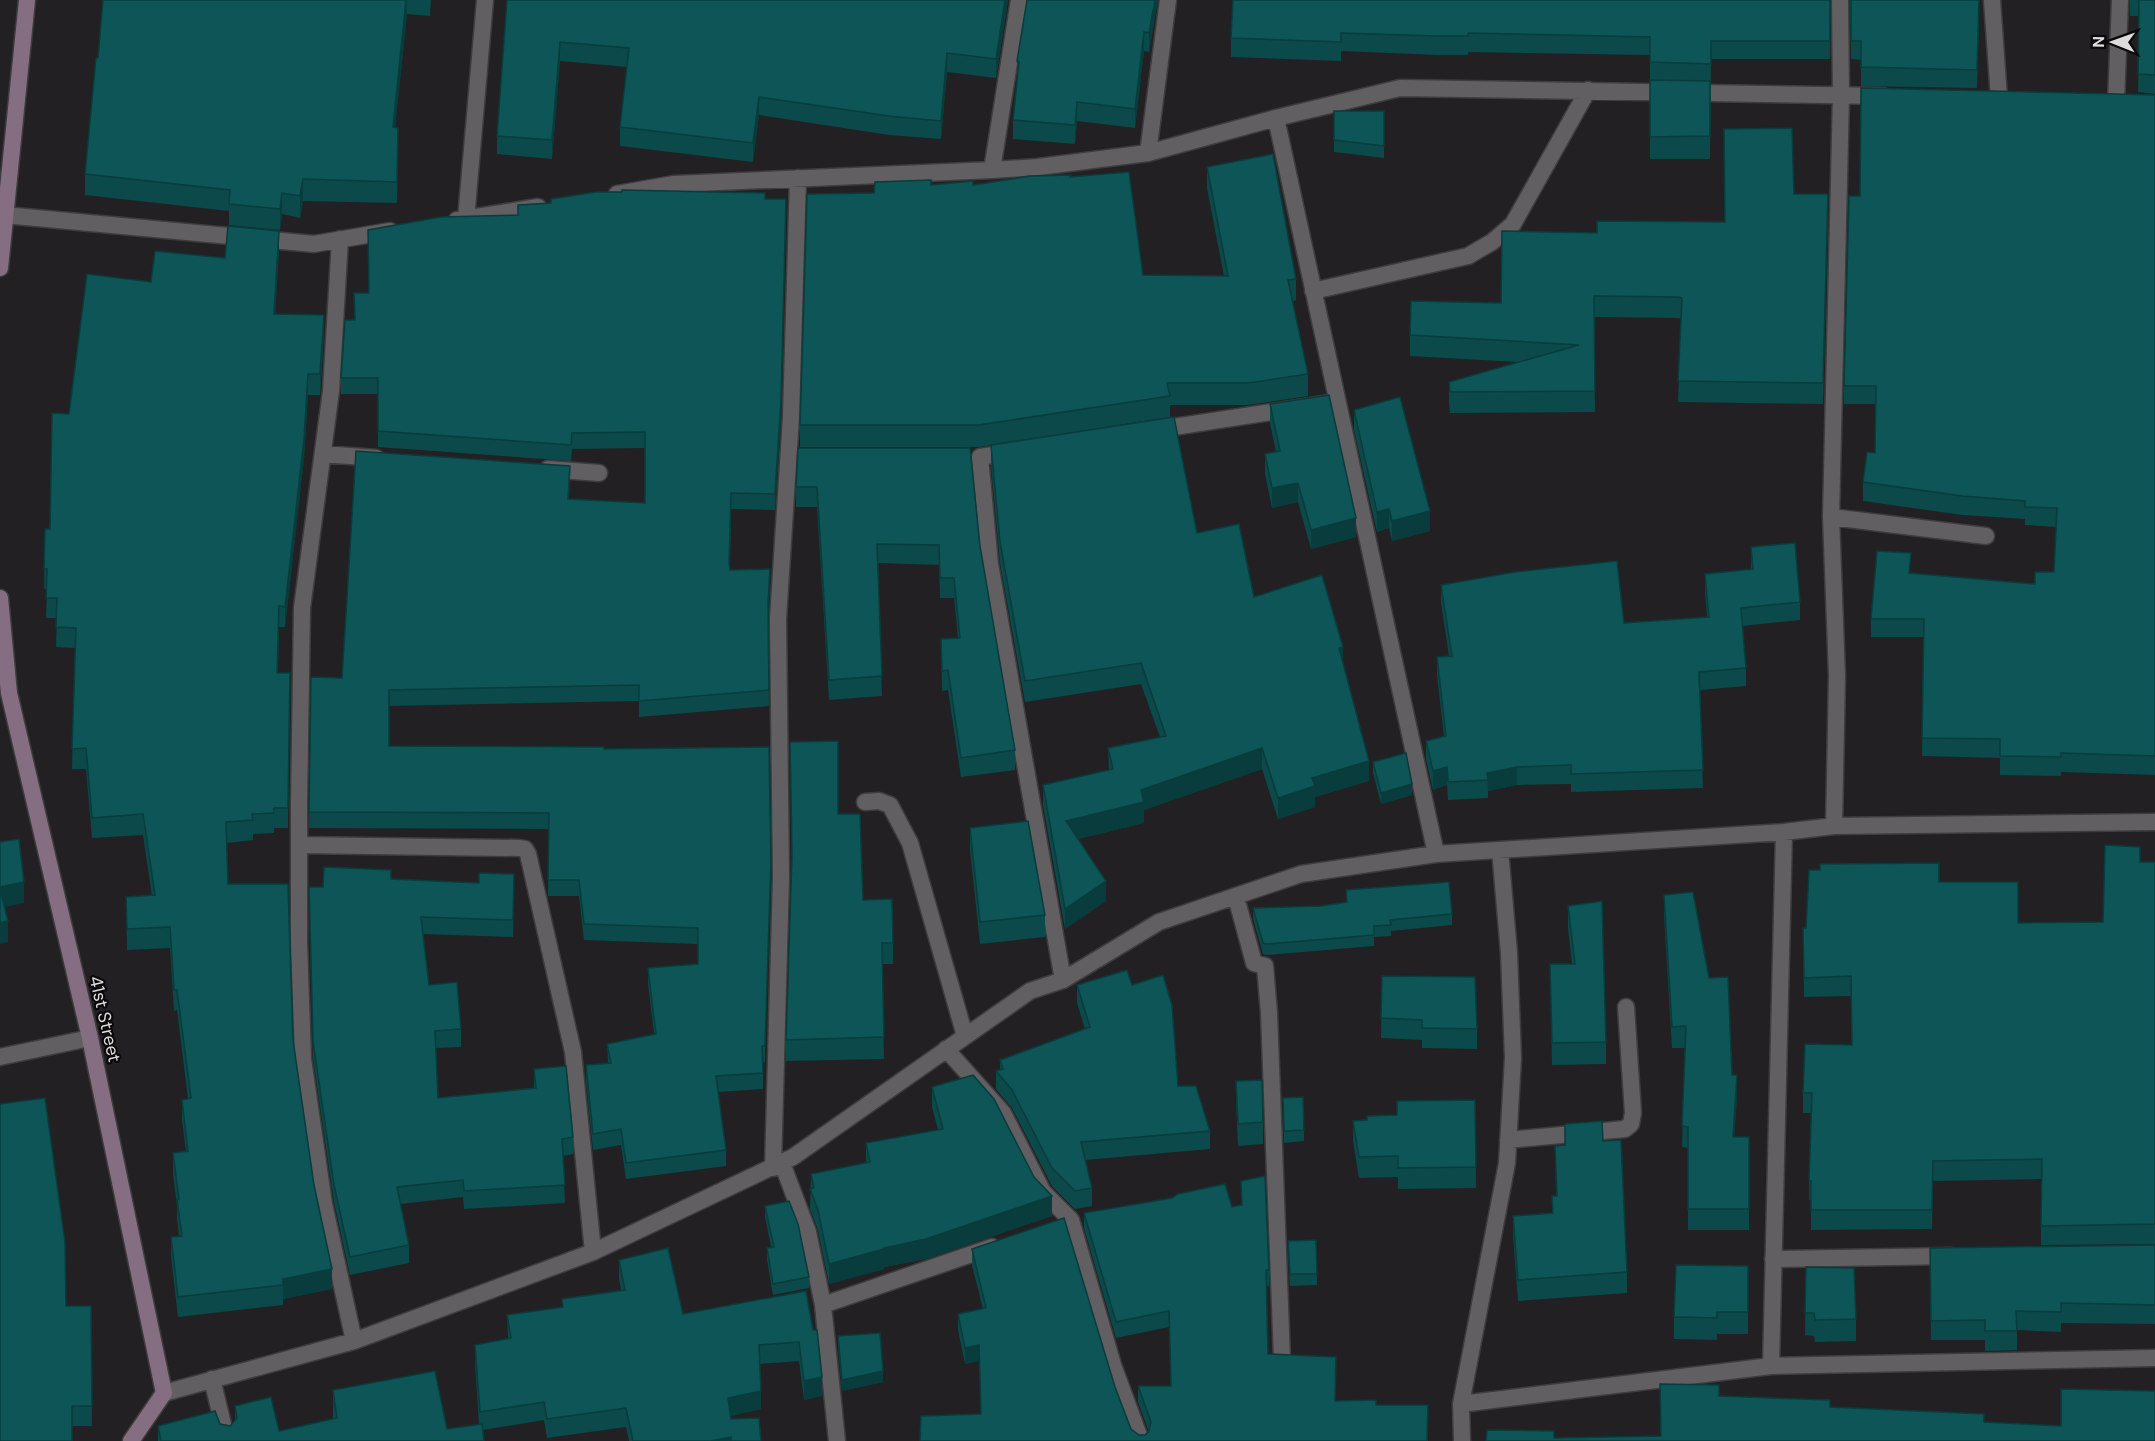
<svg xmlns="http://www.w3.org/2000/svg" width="2155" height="1441" font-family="'DM Sans',sans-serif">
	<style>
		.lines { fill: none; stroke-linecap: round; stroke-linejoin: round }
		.minor-casing { stroke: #3e3c3d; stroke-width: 19 }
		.secondary-casing { stroke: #3e3c3d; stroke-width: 19 }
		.minor { stroke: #625f62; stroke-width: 16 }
		.secondary { stroke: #866e82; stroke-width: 16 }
		.wall { fill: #0b494a }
		.shaded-wall { fill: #093c3c }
		.building { fill: #0d5556; stroke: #093c3c; stroke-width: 1.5 }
		.labels { text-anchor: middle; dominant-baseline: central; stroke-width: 4.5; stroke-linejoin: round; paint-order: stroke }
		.street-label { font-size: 18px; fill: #dedcdd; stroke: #0b0a0b }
	</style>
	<rect width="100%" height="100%" fill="#222022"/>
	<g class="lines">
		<g class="minor-casing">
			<path id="minor" d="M1992,0L1999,98
				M2116,102L2120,0
				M1276,118L1436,854
				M1148,153L1168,0
				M992,170L1019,0
				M617,194L674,184L992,170L1038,167L1148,153L1276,118L1400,88L1883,96
				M4,215L314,244L390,231
				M466,219L485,0
				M457,220L538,207
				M340,239L331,391L302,608L299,804V942L303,1059L324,1204L354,1341
				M1313,291L1468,256L1492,242L1513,224L1588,90
				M1154,430L1337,402
				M1013,452L980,457L990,564L1063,980
				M323,454L376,458
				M548,469L599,473
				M1831,517L1986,536
				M865,802L879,801L890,805L910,843L965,1036
				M1834,826L1837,676L1831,517L1841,95L1840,0
				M1784,832L1771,1366L2155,1358
				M299,845L519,848L525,849L528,854L573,1052L593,1252
				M1236,897L1254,963L1265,966L1269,1013L1282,1359
				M946,1049L1003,1113L1043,1192L1071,1220L1113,1365L1141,1441
				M0,1057L90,1038
				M1508,1140L1625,1129L1631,1124L1633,1113L1626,1007
				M782,1163L808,1232L823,1305L837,1441
				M773,1168L781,877L778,619L791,417L798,178
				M1773,1259L1952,1256
				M823,1305L992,1247
				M212,1379L227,1441
				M164,1393L354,1341L593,1252L793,1157L1030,991L1063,980L1159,922L1301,874L1436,854L1784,832L1834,826L2155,822
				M1461,1404L1507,1163L1513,1058L1509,953L1500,850
				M1462,1441L1461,1404L1771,1366"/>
		</g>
		<g class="secondary-casing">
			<path id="secondary" d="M0,268L27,0
				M0,598L9,693L90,1038L164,1393L131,1441"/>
		</g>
		<use href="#minor" class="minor"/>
		<use href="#secondary" class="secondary"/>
	</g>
	<path class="wall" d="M103,0H431L430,16L407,14L395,128L398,149L397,203L303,201L300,218L282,214L280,230L229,225V211L85,195V174L98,58Z
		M507,0H1008L996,78L947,72L941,139L889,135L759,115L753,162L620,146V127L627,67L560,61L552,159L497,154V136Z
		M1027,0H1158L1149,52L1144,51L1135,128L1077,121L1075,144L1013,139V120L1017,80V61Z
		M1830,0V59H1711L1710,159H1650V55L1468,52V55H1438L1341,51V61L1231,57V38Z
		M1850,0L1979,17L1977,88L1861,86V60L1851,59Z
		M2130,0H2155V94L2138,92L2139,16H2130Z
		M2155,95V775L2061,772V776L2000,775V758L1922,756L1923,637H1871V619L1910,573L2035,584L2054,572L2056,527L2025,525V519L1962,515L1863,501V482L1875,453L1876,404H1844V386L1860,196Z
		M1334,111H1384V158L1334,152Z
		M1207,167L1296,279V300L1293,301L1308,374V396L1248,405H1170V417L979,447H800V425L874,193L931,185H973L1071,177L1143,275L1224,276L1207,188Z
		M1794,194L1828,215L1823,404L1678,402L1681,319L1678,318L1594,317L1595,412L1450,413L1449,403V382L1518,362L1410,356V335L1501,303L1597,233L1724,222Z
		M765,199L786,215L781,417L775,510L731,509L730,566V570L770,585L768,617L769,706L639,717V701L389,706V746L604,749L769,747L765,1062H763V1089L718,1092L726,1150V1166L626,1179L621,1145L593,1150L586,1081V1065L608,1063L607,1044L654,1034L648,984V968L698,964V944L584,940L579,896H548L549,829L309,828L311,677L342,678L570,482L569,499L645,503V448L572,449L571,461L378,447V394H341V378L354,320L518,215Z
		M279,251L275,314L324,335L320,395H308L304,459L285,627H279L278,673H290L288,828H274V833L253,834V840L227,843L228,884L293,1040L314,1185L332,1289L283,1299V1305L178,1317L171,1257V1237L179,1236L177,1219V1206L173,1174V1153L186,1152L182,1120V1100L188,1099L177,1010L174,1011L170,948L127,950L126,897L152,896L143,835L92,838L86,769H72L75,648L56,647L57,618H46L47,589H44L45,529H50L69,414L151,282L225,258Z
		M1270,404L1356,537L1311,549L1298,502L1272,508L1265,474V454L1276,452L1270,423Z
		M1354,410L1430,531L1392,541L1389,528L1377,532L1354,430Z
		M991,445L1197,533L1254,597L1343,662L1369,781L1315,797V807L1278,819L1262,769L1144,810V823L1078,839L1106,901L1065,929L1043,805V785L1109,770L1108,748L1160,737L1141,684L1025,702L1000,563L991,466Z
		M798,448L980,546L1015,750V770L961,777L948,690L942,691L941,639L958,638L954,598H940L939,565L878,563L882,696L829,700L817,507H796V487Z
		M1751,547L1800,602V620L1742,626L1746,668V686L1700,690L1703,788L1571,792V784L1517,785L1488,791V798L1448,800L1447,785L1433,790L1426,759V741L1444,737L1437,675V657L1449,656L1441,603V585L1624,623L1707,617L1705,592V574L1751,570Z
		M1373,762L1412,795L1381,804L1373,773Z
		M838,814L863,900L893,943V964H882L884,1059L786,1061V1040Z
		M970,828L1045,915V937L980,944L970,850Z
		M2140,862H2155V1244L2041,1245V1179L1933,1181L1932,1229L1811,1230V1200H1809V1181L1811,1113H1803V1093L1852,1045L1851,996L1804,997L1803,928H1806L1939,882L2018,923L2103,922Z
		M391,879L514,892L513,937L423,934L429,985L461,1029V1047L436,1048L438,1098L534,1089V1069L573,1137V1154L563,1156L565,1203L464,1209L463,1197L400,1204L409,1245V1263L350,1275L334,1202L313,1058L309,904L323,887Z
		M1664,895L1709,978L1737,1096L1734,1137H1749V1230H1688V1148L1682,1147L1685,1048H1672L1664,916Z
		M1568,906L1606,1042V1064L1552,1065L1550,964H1572L1568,928Z
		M1253,908L1452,914V925L1391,931V936L1374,937V946L1266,955L1263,954L1253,919Z
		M1382,976L1477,1029V1049L1422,1048V1040L1381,1038Z
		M1077,985H1132L1178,1086L1210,1131V1149L1085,1160L1092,1188V1206L1075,1209L1052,1186L1012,1108L996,1089V1071L1000,1070V1060L1085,1029L1077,1003Z
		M1236,1081L1263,1122V1144L1238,1146L1236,1103Z
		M932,1087L1052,1216L926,1259L884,1267V1269L829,1284L818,1230L810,1209L811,1174L866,1163V1143L938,1130L932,1107Z
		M1475,1100L1476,1188L1398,1189V1177L1359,1178L1353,1141V1121L1367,1120L1397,1115Z
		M1283,1109L1304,1130V1141L1284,1143Z
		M1565,1124L1603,1141L1627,1272V1293L1518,1301L1513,1237V1216L1552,1213V1196H1556L1555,1146L1565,1145Z
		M1241,1181L1269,1270V1286H1267L1268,1354L1335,1401L1376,1405L1428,1441H920L981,1414L979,1361L965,1364L958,1330V1314L983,1309L972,1265V1249L1115,1387L1131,1429L1139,1435H1145L1149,1432L1138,1402V1386H1171L1169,1327L1116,1338L1084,1228V1213L1232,1207L1242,1205Z
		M765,1206L809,1277V1288L773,1295L767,1260V1248L771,1247L765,1217Z
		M2155,1245V1324L2061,1323V1332L2017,1330V1350L1985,1351V1340H1931L1930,1248Z
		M1288,1253L1317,1274V1285L1290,1286Z
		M619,1260L683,1314L806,1291L822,1396L804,1400L799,1361L760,1364L761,1409L730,1416L731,1419L761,1441H629L626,1427L547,1438L544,1420L483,1430L484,1441H158V1426L220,1424L230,1426L235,1420V1406L279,1431L333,1419V1390L447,1429L479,1425L475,1364V1345L508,1338L507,1315L562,1307V1299L621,1290L619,1279Z
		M1748,1266V1334H1717V1340L1674,1339V1317Z
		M1806,1267L1856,1319V1341L1815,1342L1814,1336L1805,1335Z
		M66,1306H91L92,1426H72Z
		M838,1336L883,1382L842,1391L838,1347Z"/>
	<path class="shaded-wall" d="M406,0L407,14L393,149V127Z
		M1005,0H1008L996,78V59Z
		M1155,0H1158L1149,52V33Z
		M1144,32V51L1135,128V109Z
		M560,42V61L552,159V140Z
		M947,53V72L941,139V121Z
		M759,97V115L753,162V143Z
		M1077,102V121L1075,144V125Z
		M398,128V149L397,203V182Z
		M303,179V201L300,218V196Z
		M282,193V214L280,230V209Z
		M1828,194V215L1823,404V383Z
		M786,199L781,417L775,510V494Z
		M279,231V251L274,335V314Z
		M324,315V335L320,395V374Z
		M308,374V395L304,459L285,627V607Z
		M570,466V482L568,515V499Z
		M1298,483V502L1272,508V488Z
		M1389,509V528L1377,532V512Z
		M1430,511V531L1392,541V521Z
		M1356,518V537L1311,549V530Z
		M770,569V585L768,619V603Z
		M1343,647V668L1339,648Z
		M1262,748V769L1144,810V823L1066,842V821L1141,790Z
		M1369,761V781L1315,797V807L1278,819V798L1312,778Z
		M1447,767V785L1433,790V771Z
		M1517,767V785L1488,791L1487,773Z
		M1412,784V795L1381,804V793Z
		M1106,881V901L1065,929V909Z
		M24,882V903L0,908V887Z
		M8,921V942L0,944V923Z
		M1737,1075V1096L1733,1158V1137Z
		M1052,1196V1216L926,1259L884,1267V1269L829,1284V1264Z
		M332,1269V1289L283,1299V1279Z
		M979,1345V1361L965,1364V1348Z
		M883,1371V1382L842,1391V1380Z
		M822,1377V1396L804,1400V1381Z
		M761,1391V1409L728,1417V1398Z
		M731,1437V1441H711Z"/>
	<path class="building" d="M103,0H406L393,127L398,128L397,182L303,179L300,196L282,193L280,209L229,204L230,190L85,174L96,58H98Z
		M507,0H1005L996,59L947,53L941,121L889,116L759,97L753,143L620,127L629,48L560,42L552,140L497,136Z
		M1027,0H1155L1149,33L1144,32L1135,109L1077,102L1075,125L1013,120L1019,62L1017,61Z
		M1233,0H1830V41H1711V64L1650,62V37L1468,33V36H1438L1341,33V42L1231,38Z
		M1851,0H1979L1977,70L1861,67V41H1851Z
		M2139,0H2155V75L2138,74Z
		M1650,80L1710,81V136L1650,137Z
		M1861,88L2155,95V756L2061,753V757L2000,756V739L1922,738L1924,619H1871L1877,551L1911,553L1909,573L2035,584V572H2054L2057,508L2025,507V501L1962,496L1863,482L1867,452L1875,453L1876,386H1844L1849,196H1860Z
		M1334,111H1384V146L1334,140Z
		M1792,128L1794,194H1828L1823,383L1678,381L1682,298L1678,297L1594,296L1595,391L1450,392L1449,382L1579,345L1410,335L1411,301L1501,303L1502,231L1597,233V221L1725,222L1724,129Z
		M1273,154L1296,279L1288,280L1308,374L1248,383H1167L1170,396L979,425H800L807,194L874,193L875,182L931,180V185L973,181V185L1030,176L1071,175L1070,177L1129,172L1143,275L1228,276L1207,167Z
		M622,190L765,193V199H786L781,400L775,494L731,493L729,564L730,570L770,569L768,603L769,690L639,701V685L389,690V746L604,747V749L769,747L771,861L765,1046H762L763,1073L716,1076L726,1150L626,1163L621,1129L593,1134L586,1065L611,1063L607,1044L656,1034L648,968L698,964V928L584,924L579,880H548L549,813L309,812L311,677L342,678L356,451L570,466L568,499L645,503V432L572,433L571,445L378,431V378H341L345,320H355L354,293H369L368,230L441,217L518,215V205L551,203V199L596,192H622Z
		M228,226L279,231L274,314L324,315L320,374H308L304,439L285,607L279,606L277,673H290L288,808H274V813L252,814L253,820L226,822L228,884H288L293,1040L314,1185L332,1269L283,1279V1285L178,1297L171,1237L182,1236L177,1199H179L173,1153L188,1151L182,1100L191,1098L177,990H174L170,927L127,929L126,897L155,895L143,814L92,818L86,748L72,749L76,628L56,627L57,598H46L47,569H44L45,529H50L52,413L69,414L87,274L151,282L155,251L225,258Z
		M1329,395L1356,518L1311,530L1298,483L1272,488L1265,454L1280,451L1270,404Z
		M1400,397L1430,511L1392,521L1389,509L1377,512L1354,410Z
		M1174,417L1197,533L1239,524L1254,597L1322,575L1343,647L1339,648L1369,761L1312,778L1315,786L1278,798L1262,748L1141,790L1144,802L1066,821L1106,881L1065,909L1043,785L1113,769L1108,748L1166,736L1141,663L1025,681L1000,542L991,445Z
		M798,448H970L980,546L1015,750L961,758L948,670L942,671L941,639L960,638L954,578H940L939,545L877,544L882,676L829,680L817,487H796Z
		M1795,543L1800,602L1741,608L1746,668L1699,672L1703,770L1571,774V765L1517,767L1487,773L1488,780L1448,782L1447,767L1433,771L1426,741L1446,736L1437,657L1452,656L1441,585L1515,572L1617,561L1624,623L1709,617L1705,574L1753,569L1751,547Z
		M838,741V814H860L863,900L892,899L893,943H882L884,1037L786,1040L792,855L790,742Z
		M1406,753L1412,784L1381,793L1373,762Z
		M1028,821L1045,915L980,922L970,828Z
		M19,839L24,882L0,887V842Z
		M2105,845L2140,847V862H2155V1224L2041,1226L2042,1159L1933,1161L1932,1210H1811V1181H1809L1812,1093H1803L1805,1044L1852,1045L1851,976L1804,978L1803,928H1806L1809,870H1820V864L1939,863V882H2018V923L2103,922Z
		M324,867L391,870V879L479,883V873L514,874L513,920L421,917L429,985L457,982L461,1029L435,1031L438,1098L536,1088L534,1069L566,1066L573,1137L562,1139L565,1185L464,1191L463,1180L397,1187L409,1245L350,1257L334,1185L313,1041L309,887H323Z
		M1449,882L1452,914L1390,920L1391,925L1374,926V935L1266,944L1263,943L1253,908L1321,906L1347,902L1346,890Z
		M0,889L8,921L0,923Z
		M1693,892L1709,978L1728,977L1732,1075H1737L1733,1137H1749V1209H1688V1127L1682,1126L1686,1026L1672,1027L1664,895Z
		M1602,901L1606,1042L1552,1043L1550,964H1575L1568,906Z
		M1127,970L1132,985L1163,975L1172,1005L1178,1086H1196L1210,1131L1081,1142L1092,1188L1075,1191L1052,1168L1012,1090L996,1071L1003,1069L1000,1060L1090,1027L1077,985Z
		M1382,976L1475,977L1477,1029L1422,1028V1020L1381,1018Z
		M973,1075L994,1099L1034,1177L1052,1196L926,1239L884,1248V1249L829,1264L818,1210L810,1189L814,1188L811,1174L870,1162L866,1143L943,1129L932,1087Z
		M1262,1080L1263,1122L1238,1124L1236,1081Z
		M1303,1097L1304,1130L1284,1131L1283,1098Z
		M45,1098L65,1242L66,1306H91L92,1406H72V1441H0V1104Z
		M1475,1100L1476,1167L1398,1168V1156L1359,1157L1353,1121L1367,1120V1116L1397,1115V1101Z
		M1602,1121L1603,1141L1621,1140L1627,1272L1518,1280L1513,1216L1553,1213L1552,1196H1557L1555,1146L1565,1145V1124Z
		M1265,1176L1269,1270H1266L1268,1354L1336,1357L1335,1401L1376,1400V1405H1428L1427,1441H920L921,1416L981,1414L979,1345L965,1348L958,1314L986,1308L972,1249L1064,1218L1115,1387L1131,1429L1139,1435H1145L1149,1431L1151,1422L1138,1386H1171L1169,1311L1116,1322L1084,1213L1172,1198L1178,1194L1225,1184L1232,1207L1242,1205L1241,1181Z
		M789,1201L798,1224L809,1277L773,1284L767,1248L774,1247L765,1206Z
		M1316,1240L1317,1274H1290L1288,1241Z
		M2155,1245V1305L2061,1303V1312L2016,1311L2017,1331H1985V1320L1931,1321L1930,1248Z
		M668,1248L683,1314L806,1291L813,1330H817L822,1377L804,1381L799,1342L759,1345L761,1391L728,1398L731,1419L759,1418L761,1441H731V1437L711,1441H633L626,1408L547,1419L544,1402L480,1412L475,1345L511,1338L507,1315L563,1307L562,1299L625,1290L619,1260Z
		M1676,1265L1748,1266V1312H1717V1318L1674,1317Z
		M1806,1267L1854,1268L1856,1319L1815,1320L1814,1313H1805Z
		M880,1333L883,1371L842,1380L838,1336Z
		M435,1371L447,1429L482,1424L484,1441H161L158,1426L215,1411L220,1424L230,1426L237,1418L235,1406L271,1397L279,1431L337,1418L333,1390Z
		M1660,1384L1719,1385V1396L1830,1400V1407L1984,1414V1422L2061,1426V1389L2155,1391V1441H1486L1487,1430L1554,1431V1438L1661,1436Z"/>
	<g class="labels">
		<g class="street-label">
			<text transform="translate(105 1019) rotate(77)">41st Street</text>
		</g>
	</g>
	<g transform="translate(2113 42) rotate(271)" stroke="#0b0a0b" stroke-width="4.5" paint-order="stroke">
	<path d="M0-4.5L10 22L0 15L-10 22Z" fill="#dedcdd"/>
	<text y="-9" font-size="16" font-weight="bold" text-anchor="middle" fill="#dedcdd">N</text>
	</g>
</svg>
